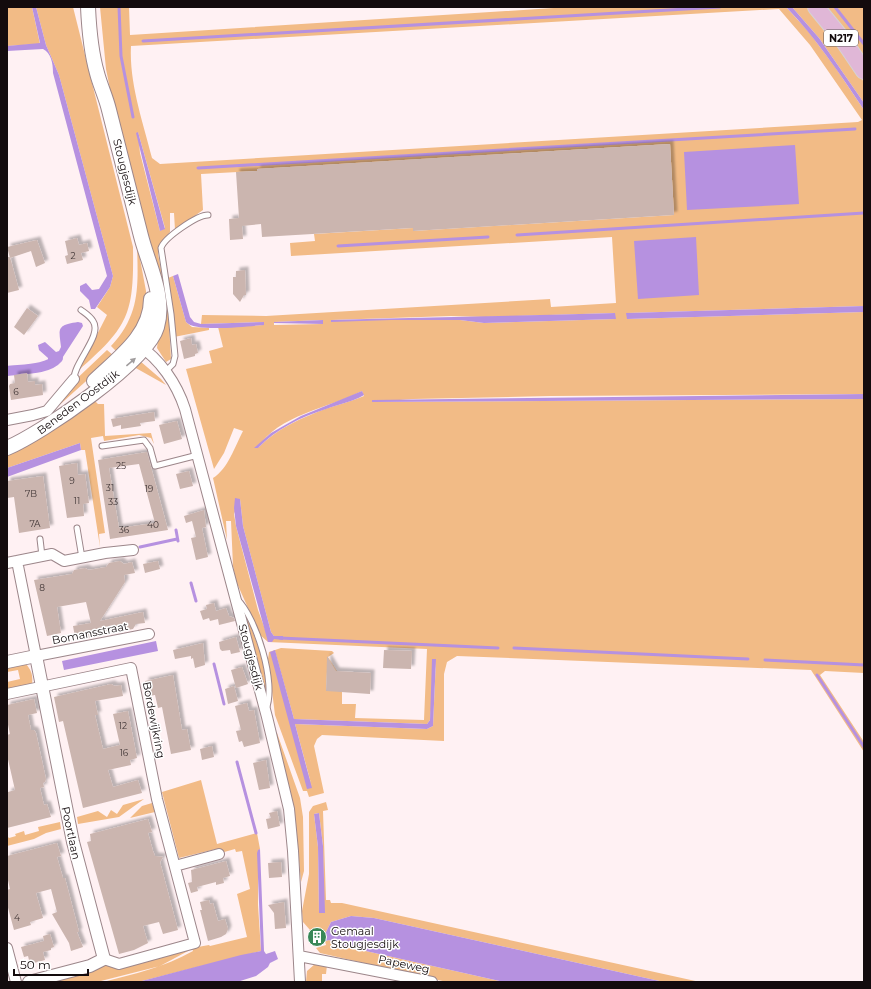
<svg xmlns="http://www.w3.org/2000/svg" width="871" height="989" font-family="Montserrat,sans-serif">
	<style>
		.green { fill: #f2bb86; fill-rule: evenodd }
		.water { fill: #b691e0 }
		.lines { fill: none; stroke-linecap: round; stroke-linejoin: round }
		.stream { stroke: #b691e0; stroke-width: 3 }
		.canal { stroke: #b691e0; stroke-width: 10 }
		.building { fill: #cbb5af; fill-rule: evenodd; filter: url(#shadow) }
		.service-casing { stroke: #9c868a; stroke-width: 7 }
		.minor-casing { stroke: #9c868a; stroke-width: 12 }
		.tertiary-casing { stroke: #9c868a; stroke-width: 14 }
		.secondary-casing { stroke: #9c868a; stroke-width: 16 }
		.primary-casing { stroke: #d5d3d3; stroke-width: 18 }
		.service { stroke: #fff; stroke-width: 5 }
		.minor { stroke: #fff; stroke-width: 10 }
		.tertiary { stroke: #fff; stroke-width: 12 }
		.secondary { stroke: #fff; stroke-width: 14 }
		.primary { stroke: #e0b7d7; stroke-width: 16 }
		.oneway { fill: #a19d9e }
		.labels { text-anchor: middle; dominant-baseline: central; stroke-width: 3; stroke-linejoin: round; paint-order: stroke }
		.number-label { font-size: 9px; fill: #413636 }
		.shield { fill: #fff; stroke: #5a5456; stroke-width: 1 }
		.shield-label { font-size: 10px; font-weight: bold; fill: #130b0d }
		.street-label { font-size: 11px; fill: #130b0d; stroke: #fff }
		.poi-label { font-size: 11px; fill: #130b0d; stroke: #fff; text-anchor: start }
	</style>
	<defs>
		<filter id="shadow"><feDropShadow dx="3.5" dy="-3.5" stdDeviation="1" flood-color="#0004"/></filter>
	</defs>
	<rect width="100%" height="100%" fill="#fff1f3"/>
	<path class="green" d="M7,7H32L40,44L7,46Z
		M36,7H73L133,247C134,314 129,326 79,370L107,315L97,307L110,287L113,276L59,75L46,45Z
		M100,7H129L130,35L569,7H786L808,31L835,67L864,110V306L627,313V319L864,312V394L551,396L413,399L372,402L864,399V673L825,671L820,675L864,742V752L811,670L457,656L447,662L444,674V741L322,735L317,739L314,746L324,793L309,797L307,791H303L275,715L268,659L269,652L281,648L332,651L334,653L328,657L338,673L327,672L326,690L342,691V704H356L355,718L424,720L427,649L268,642L260,635L236,581L233,566L231,521H226L227,540L213,478C228,469 235,446 243,431L234,428L224,453L214,469L186,369L212,363L209,351L223,347L218,327L264,325V322L201,324L202,315L266,316L550,299L551,307L616,303L612,237L291,256L290,243L315,241L314,234L413,228V231L674,215L670,144L258,169L257,171L201,174L203,210L175,230L174,213H170V232L159,247L158,254L168,306L171,359L166,362L157,348L159,332L106,69ZM779,9L810,45L862,120L858,122L160,164L152,158C143,122 129,83 131,46ZM138,132L165,228L160,231L140,153ZM615,313V319L484,323L460,320H331L451,316L485,317ZM322,320L323,324H321L274,325V322ZM362,391L364,396C352,401 340,404 328,408C303,417 276,429 258,448C277,415 330,408 362,391ZM240,499L243,526L271,632L274,636L282,637L269,640L258,610L236,526L234,514ZM275,651L294,719L427,724L430,720L436,659L433,726L427,729L295,724L312,787L271,652Z
		M792,7H807L820,21L864,82V103L819,38Z
		M824,7H864V60Z
		M137,243L146,291V316L118,353L111,346C141,314 138,285 137,243Z
		M173,276L186,322L192,327L209,328V330L174,337L168,278Z
		M107,350L114,356L55,409L69,386Z
		M140,361L161,379L166,385L134,367Z
		M91,397L98,404H104L105,436L151,433L154,444L151,438L139,435L104,441L103,436L91,438L105,533L99,534L100,547L85,450H81L80,443L7,468V452Z
		M245,610L262,657L268,698H266L243,611Z
		M26,664C32,671 33,676 32,685L7,689V682L20,679L18,670L7,672V666Z
		M277,733L300,798L303,817L304,871L301,882L294,807L276,734Z
		M201,780L217,844L257,833L260,849L258,851V905L261,951L138,982H103C134,974 165,967 193,951L192,948L209,945L210,946L247,937L237,894L250,889L242,851L236,852L235,849L217,854L216,849L212,850L179,858L162,792Z
		M144,799L119,817L78,824L77,817L98,811L107,817L111,810L117,814L123,805Z
		M326,802L328,810L323,811L326,900H330L331,903H342L700,982H664L374,918L351,916L331,922L326,932L322,934L319,927L310,930L303,922L302,911L309,874V812L313,806ZM319,813L323,846L324,913H319L318,847L314,814Z
		M152,803L155,812L130,818L142,806Z
		M60,822L61,829L46,833L34,839L7,846V836L9,838L16,836L15,834L24,831L25,835L39,831L38,827Z
		M329,940L339,945L504,982H447L320,953L316,948L326,945L325,941Z
		M187,950L188,951L160,966L97,982H46L104,964L113,968Z
		M315,964L327,965L326,974H322V982H306L307,971Z"/>
	<path class="water" d="M32,7H36L46,45L59,75L113,276L110,287L95,309H91L89,300L80,291V286L86,283L92,290L99,289L107,276L53,73C53,63 51,53 43,49L7,51V46L40,43Z
		M786,7H792L819,38L864,103V110C840,74 816,38 786,7Z
		M138,132L165,229L160,231L136,133Z
		M795,145L799,204L687,210L684,152Z
		M696,237L699,295L638,299L634,241Z
		M178,274L190,317L194,322L201,324L264,322V325C249,326 195,333 186,322L173,276Z
		M864,306V312L627,319L626,313Z
		M615,313L616,319L484,323L460,320H391L331,322V320C426,317 520,316 615,313Z
		M323,320V324L274,323V322Z
		M78,322L82,323L83,326L59,363L48,367V358L39,350L38,345L45,342L56,352L59,351L61,347C59,329 56,325 78,322Z
		M362,391L364,395C352,402 339,404 326,409C301,417 276,429 258,448H254L271,433L301,416Z
		M864,394V399L372,402V400Z
		M80,443L81,450L7,477V468Z
		M235,498L240,499L243,526L271,632L274,636H283V640L274,639L272,642H268L236,526L234,508Z
		M156,641L158,651L64,670L62,661Z
		M275,650L294,719L427,724L430,720L432,659H436L433,726L427,729L295,724L312,788L307,789L270,652Z
		M319,813L323,846L325,913H319L318,847L314,814Z
		M260,849L264,951L266,954L275,951L278,959L270,963L268,967L256,976L237,982H138L241,955L261,951L257,853L258,850Z
		M351,916L374,918L664,982H504L339,945L329,940L322,942L320,935L326,932L331,922Z"/>
	<g class="lines">
		<path class="stream" d="M119,7L121,56L133,117
			M835,7L864,44
			M143,41L720,7
			M198,168L855,129
			M517,235L864,213
			M338,246L488,237
			M176,530L178,541
			M140,547L177,539
			M191,583L196,601
			M280,638L498,648
			M514,648L748,659
			M765,660L864,665
			M214,664L224,704
			M817,675L864,747
			M237,762L256,833"/>
		<path class="canal" d="M7,371C22,369 48,370 58,358"/>
	</g>
	<path class="building" d="M670,144L674,215L413,231V228L262,237L261,224L242,226L243,239L230,240L229,219L239,218L236,172L257,171V169Z
		M77,238L79,245L87,243L89,251L81,253L83,260L67,264L65,256L68,255L65,241Z
		M37,240L45,263L36,267L31,251L10,258L7,247Z
		M7,257H10L19,290L7,293Z
		M245,270L246,295H244L240,302L233,294V277H236V271Z
		M27,308L38,316L24,335L14,327Z
		M191,338L192,345L196,344L198,353L195,354V356L184,359L180,341Z
		M27,373L28,382L35,381V385L42,384L43,395L11,400L9,386L10,384L15,383L14,375Z
		M154,412L155,421L140,423L141,426L121,429V425L113,427L111,419Z
		M177,421L182,439L164,444L159,425Z
		M147,452L168,530L110,539L98,460ZM139,464L155,523L119,528L109,468Z
		M77,463L78,475L85,474L89,503L83,504L84,516L67,518L59,466Z
		M189,471L193,486L180,489L176,474Z
		M43,476L50,528L19,533L14,497L7,498V481Z
		M204,510L206,527L202,528L208,557L196,560L191,538L196,537L192,521L186,523L184,516Z
		M120,561L124,564L132,562L135,573L124,575L125,582L100,621L143,612L145,623L136,624L133,629L128,630L122,631L118,628L102,632L99,636L88,638L84,635L75,637L73,626L91,623L86,602L57,607L61,633L47,636L34,580L72,574L74,570L85,568L89,570L106,567L109,563Z
		M158,561L160,569L145,573L143,564Z
		M214,603L216,611L226,608L229,616L234,618L235,621L219,625L218,619L210,621L209,618L203,620L200,611L207,609L206,605Z
		M236,637L240,652L231,654L230,650L222,651L220,649L219,642Z
		M203,643L205,665L195,668L193,658L191,659V656L175,659L173,650Z
		M384,650L412,651L411,669L383,668Z
		M327,656L336,671L371,673L370,694L326,691Z
		M242,667L248,684L236,688L231,670Z
		M173,675L182,730L187,729L191,750L171,754L162,707L158,708L155,695L148,696L145,681Z
		M111,684L115,686L121,685L123,696L95,701L98,715H95L103,749L120,745L113,714L128,711L137,758L130,760L131,765L108,770L113,787L138,780L142,793L83,808L63,721L59,722L54,697Z
		M234,686L238,701L228,704L225,689Z
		M34,699L37,713L28,715L31,730H34L36,733L46,779L45,782L43,783L44,787L40,788L44,805L47,804L51,817L7,828L8,792L15,790L7,755V735L10,734L7,720V705Z
		M247,703L249,711L254,710L260,743L244,747L242,741L239,742L236,731L241,730L235,706Z
		M212,746L214,757L202,760L200,749Z
		M266,760L270,788L259,790L253,763Z
		M277,811L280,826L268,829L266,819L271,818L269,813Z
		M148,819L152,832L148,833L153,851L155,856L163,857L160,862L178,930L163,934L159,922L143,926L148,943L134,950L119,954L87,842L91,841L90,834Z
		M57,843L61,856L57,857L63,878H65L79,932H77L83,947L71,951L69,943L52,914L57,912L51,889L36,893L43,918L30,922L31,925L14,930L7,904V890L10,889L7,876V856Z
		M226,861L230,876L223,878L224,883L216,885V882L197,887L198,891L191,893L188,883L192,882L191,870Z
		M281,862L282,877L269,878L268,863Z
		M209,900L210,904L213,903L218,921L225,919L228,929L226,934L221,937L208,941L200,910H202L200,902Z
		M284,902L286,928L275,929L274,913L268,905Z
		M50,934L54,947L51,948V950L43,952L45,960L30,964L28,956L24,957L21,947L44,941L43,936Z"/>
	<g class="lines">
		<g class="service-casing">
			<path id="service" d="M165,372L173,364L175,356L171,314L161,248C164,238 197,215 208,215
				M74,379C74,362 103,335 93,321C90,316 85,313 81,310
				M102,446L144,440L150,448L155,466L198,455
				M77,528L82,558
				M40,539L42,556
				M237,599C256,617 277,684 266,709"/>
		</g>
		<g class="minor-casing">
			<path id="minor" d="M138,345C160,359 177,384 185,409L267,717L289,809L293,851L300,982
				M7,420L33,415L47,411L74,379
				M17,561L36,656L149,634
				M7,563L52,554L64,561L105,553L133,550
				M7,694L131,668L157,799L195,943L119,964L104,959
				M175,866L219,854
				M7,948L16,982
				M299,956L432,982"/>
		</g>
		<g class="tertiary-casing">
			<path id="tertiary" d="M7,662L36,656L73,842L104,959L90,966L29,982"/>
		</g>
		<g class="secondary-casing">
			<path id="secondary" d="M94,381C118,358 151,335 151,299
				M7,448C42,433 147,362 157,327C166,297 148,264 141,236C130,194 120,152 109,110C106,97 100,85 97,73C91,52 89,29 88,7"/>
		</g>
		<g class="primary-casing">
			<path id="primary" d="M816,7L843,40L864,71"/>
		</g>
		<use href="#service" class="service"/>
		<use href="#minor" class="minor"/>
		<use href="#tertiary" class="tertiary"/>
		<use href="#secondary" class="secondary"/>
		<use href="#primary" class="primary"/>
	</g>
	<defs><path id="oneway-solid" d="M-6-.8H1V-3.2L6.5 0L1 3.2V.8H-6Z"/></defs>
	<use class="oneway" href="#oneway-solid" transform="translate(131 362) rotate(-40)"/>
	<defs>
		<g id="building-disc" transform="scale(1)"><circle r="9.5" fill="#398757" stroke="#fff"/><path d="M-4-6H4V6H1V3H-1V6H-4ZM-2.5-4.3h1.7v1.8h-1.7ZM.8-4.3h1.7v1.8H.8ZM-2.5-1h1.7V.8h-1.7ZM.8-1h1.7V.8H.8Z" fill="#fff"/></g>
	</defs>
	<g fill-rule="evenodd">
		<use href="#building-disc" x="317" y="937"/>
	</g>
	<g class="labels">
		<g class="number-label">
			<text x="73" y="255">2</text>
			<text x="16" y="391">6</text>
			<text x="121" y="465">25</text>
			<text x="72" y="480">9</text>
			<text x="110" y="487">31</text>
			<text x="149" y="488">19</text>
			<text x="31" y="493">7B</text>
			<text x="77" y="500">11</text>
			<text x="113" y="501">33</text>
			<text x="35" y="523">7A</text>
			<text x="153" y="524">40</text>
			<text x="124" y="529">36</text>
			<text x="42" y="587">8</text>
			<text x="123" y="725">12</text>
			<text x="124" y="752">16</text>
			<text x="17" y="917">4</text>
		</g>
		<rect class="shield" x="824" y="30" width="34" height="16" rx="3"/>
		<g class="shield-label">
			<text x="841" y="38">N217</text>
		</g>
		<g class="street-label">
			<text transform="translate(125 172) rotate(76)">Stougjesdijk</text>
			<text transform="translate(78 402) rotate(-37)">Beneden Oostdijk</text>
			<text transform="translate(90 633) rotate(-11)">Bomansstraat</text>
			<text transform="translate(251 657) rotate(75)">Stougjesdijk</text>
			<text transform="translate(154 720) rotate(79)">Bordewijkring</text>
			<text transform="translate(71 833) rotate(78)">Poortlaan</text>
			<text transform="translate(404 964) rotate(12)">Papeweg</text>
		</g>
		<g class="poi-label">
			<text x="331" y="931">Gemaal<tspan x="331" dy="13">Stougjesdijk</tspan></text>
		</g>
	</g>
	<rect width="871" height="989" fill="none" stroke="#130b0d" stroke-width="16"/>
	<path d="M14 969v6h74v-6" fill="none" stroke="#130b0d" stroke-width="2"/>
	<text x="20" y="969" font-size="12" fill="#130b0d" stroke="#ffffff" stroke-width="3" paint-order="stroke">50 m</text>
</svg>
